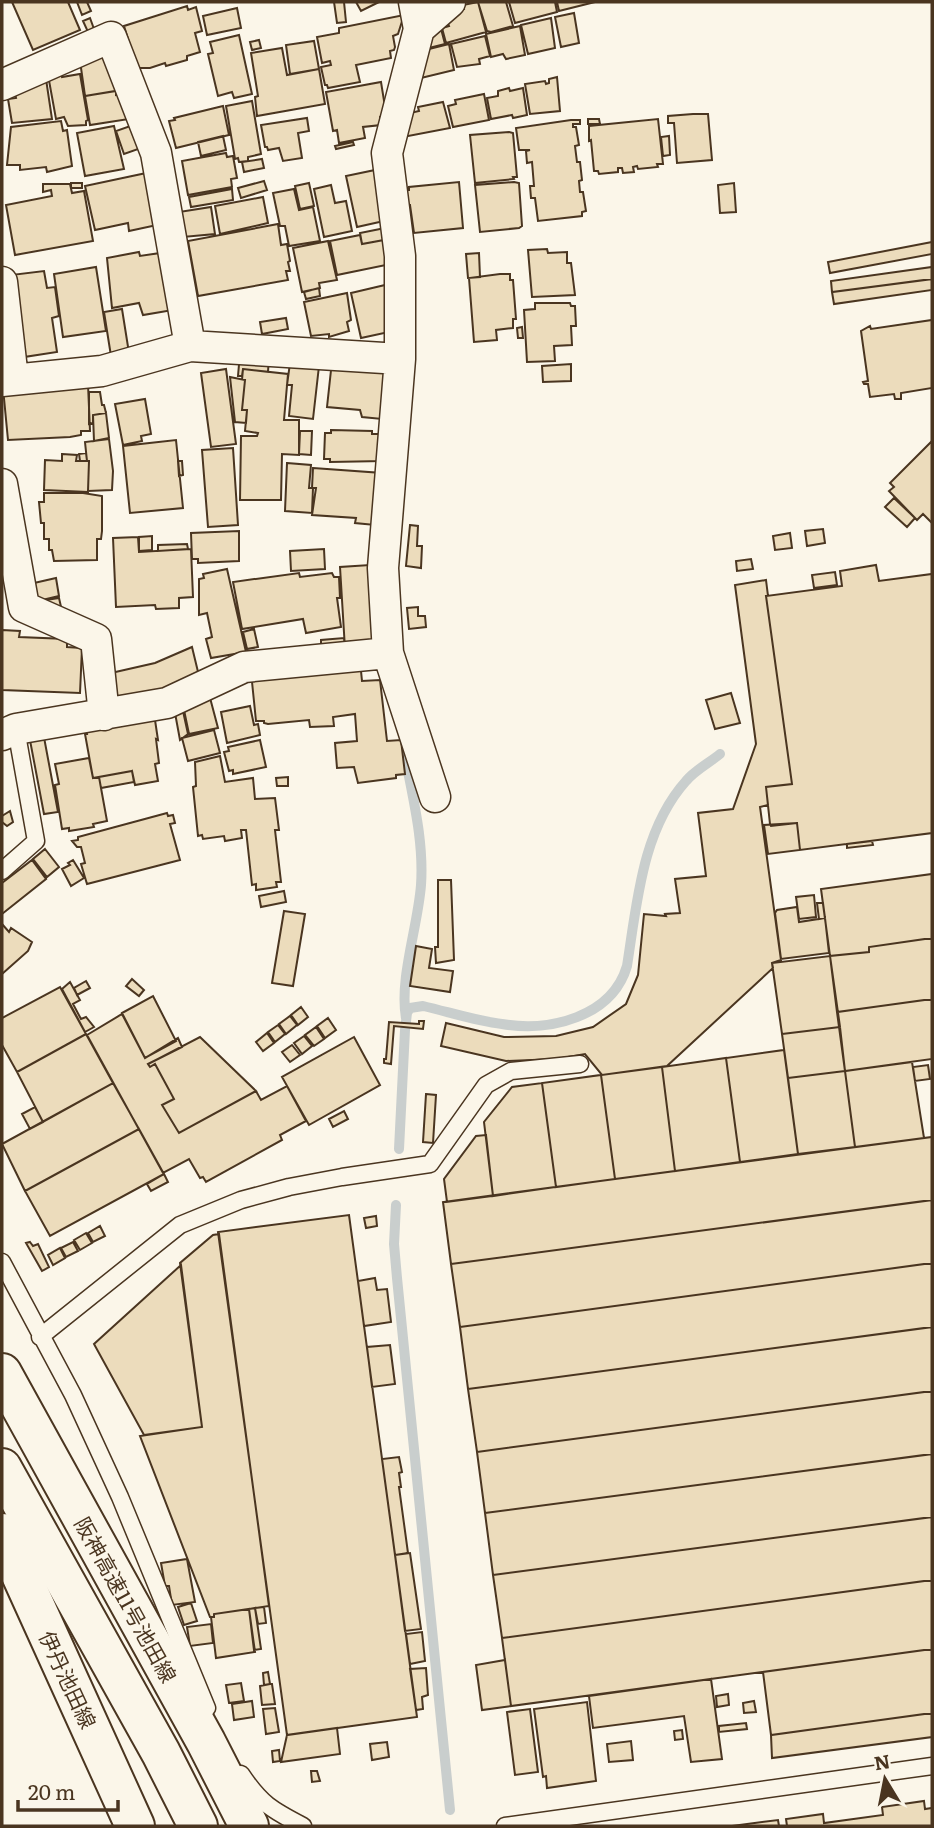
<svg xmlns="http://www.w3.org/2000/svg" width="934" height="1828" font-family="Literata,'Noto Sans JP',serif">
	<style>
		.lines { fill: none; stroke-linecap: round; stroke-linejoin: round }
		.stream { stroke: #c9cecd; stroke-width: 10 }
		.building { fill: #ecdcbc; stroke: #4a3520; stroke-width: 2 }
		.service-casing { stroke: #4a3520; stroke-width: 19 }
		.minor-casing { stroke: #4a3520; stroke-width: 33 }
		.secondary-casing { stroke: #4a3520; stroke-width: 42 }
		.motorway-casing { stroke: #4a3520; stroke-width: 42 }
		.service { stroke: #fbf6e9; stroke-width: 16 }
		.minor { stroke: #fbf6e9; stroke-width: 30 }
		.secondary { stroke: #fbf6e9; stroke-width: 38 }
		.motorway { stroke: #fbf6e9; stroke-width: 38 }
		.labels { text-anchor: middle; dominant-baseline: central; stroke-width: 5; stroke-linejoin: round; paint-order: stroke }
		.street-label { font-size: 21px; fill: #4a3520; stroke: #fbf6e9 }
	</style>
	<rect width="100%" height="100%" fill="#fbf6e9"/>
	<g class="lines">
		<path class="stream" d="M405,756C413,799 424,841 421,885C418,926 399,979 406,1018
			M399,1149L405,1030L407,1013L410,1008L423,1006C449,1012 476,1021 502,1024C550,1032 612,1017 627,966C637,903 642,830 686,781C695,770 709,763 720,754
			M396,1205L394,1244L397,1278L450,1810"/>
	</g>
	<path class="building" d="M12,2H68L80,30L33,50Z
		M77,2H87L91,11L82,15Z
		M334,2H344L346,22L337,23Z
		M356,2H379L361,11Z
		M478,2H506L513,26L491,32L487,31Z
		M478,2L486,32L446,43L442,28L449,26L446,18L464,9L463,5Z
		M509,2H555L557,12L515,23Z
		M557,2H595L559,11Z
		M187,6L188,10L196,7L202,31L195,33L200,52L187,56V60L166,66L165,63L150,68H137L124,26Z
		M237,8L241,28L207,35L203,16Z
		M574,13L579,43L561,47L555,17Z
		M404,15L398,34L393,36L395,47L394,50L390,51L391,58L356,65L360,82L328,88L327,85H325L321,67L331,65L330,61L322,63L317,37L339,33V28Z
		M90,18L94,29L88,32L83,21Z
		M551,18L555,48L528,54L521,25Z
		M440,25L445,44L429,48L430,33Z
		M520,26L525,55L506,59L503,54L491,57L486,34Z
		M239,35L252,94L234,98L232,92L218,96L208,54L213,53L210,42Z
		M485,36L490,56L479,59L480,64L457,67L451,44Z
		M259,40L261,48L252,50L250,42Z
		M314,41L319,69L290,74L286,45Z
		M449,44L454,70L421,78V51Z
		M282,48L287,75L319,69L325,104L257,116L255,97L258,96L251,53Z
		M109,54L121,90L85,96L80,61Z
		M61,73L62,77L80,74L88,120L86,121V125L68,126L64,117L56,119L48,75Z
		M557,77L560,111L530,114L525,84L545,81L546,84L549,83V79Z
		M46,79L52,119L12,123L8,99L16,98L13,85Z
		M381,82L386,113L380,117L381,125L363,127L365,138L339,143L337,130L333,131L326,92Z
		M509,88L510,91L523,88L527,115L513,118L512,115L491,119L487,98L498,96V91Z
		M116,91V95L125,93L129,119L90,125L85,96Z
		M484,94L489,120L453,127L448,106L456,104L455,100Z
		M252,101L261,154L248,157V161L239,162L238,158L235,159L226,106Z
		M443,102L450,128L403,137L410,113L419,111L418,107Z
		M223,106L229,135L176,148L169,121L175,120L174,118Z
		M693,114H708L712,160L677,163L674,123H668V116Z
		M307,118L309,131L298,133L302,158L283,161L279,148L268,150L267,147H265L261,125Z
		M588,119H599L600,124H588Z
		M658,119L663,164H657L658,167L638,169L637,166L633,167L634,172L623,173L622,168H618V172L599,174L598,171H594L591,140L589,141V126Z
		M571,120H580V124H573V127H576L579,145L575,146L577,162H580L582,180L579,181L580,192H583L586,211L582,212V216L538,221L535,198H531L530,186H534L532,162L527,163L526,151L530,150H519L516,128Z
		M61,121L63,131L67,130L72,166L47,172L46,167L20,170V165H7L11,127Z
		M136,124L144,147L124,154L116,131Z
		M114,126L124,169L85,176L77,133Z
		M509,132L513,133L517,177H513L514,179L475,183L470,135Z
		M223,136L226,150L201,156L198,142Z
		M669,136L670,155L663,156L661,137Z
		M353,142L354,145L336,149L335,146Z
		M226,153L227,157L233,156L237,178L231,179L232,187L188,195L182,161Z
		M262,159L264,168L244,172L242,162Z
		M375,170L384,221L357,227L346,176Z
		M151,172L157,225L129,231L128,223L95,230L85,186Z
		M264,181L267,190L241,198L238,188Z
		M459,182L463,228L414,233L410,205H406L404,190H409V187Z
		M514,182L519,183L522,226L519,228L480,232L475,185Z
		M71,183H82V188H71Z
		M309,183L314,206L300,209L295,186Z
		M734,183L736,212L720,213L718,185Z
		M43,184H70L72,193L84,191L93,241L15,255L6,205L52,196L51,190L43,192Z
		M331,185L335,203L346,201L352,231L324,237L314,189Z
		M232,189L233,200L191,207L189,197Z
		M294,189L299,210L313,207L320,241L289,246L285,226H280L273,193Z
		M263,197L268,223L220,234L215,206Z
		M211,207L215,234L183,237L179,212Z
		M278,224L281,245L287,244L290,261L288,262L290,271H286L288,280L198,296L188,241Z
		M385,228L384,240L362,244L360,233Z
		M360,235L362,244L384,240L386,265L337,275L330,241Z
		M328,241L337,280L319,283L320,288L302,292L293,248Z
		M932,242V254L830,273L828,262Z
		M547,249L548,253L567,252V263H571L575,295L532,297L528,250Z
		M139,252L140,256L167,252L173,310L143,315L139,303L112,308L107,258Z
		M479,253L480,277L468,278L466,254Z
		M96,267L106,331L63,337L54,274Z
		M932,267V279L832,292L831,281Z
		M44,271L47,288L55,287L59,316L52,318L57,352L24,357L11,275Z
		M500,274H510V280H513L516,319H513V328L496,330L497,340L474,342L469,278Z
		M932,279V290L834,304L832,292Z
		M385,285L391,313L389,332L361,338L351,293Z
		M319,288L320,296L306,299L304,292Z
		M347,293L351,320L347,322L349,331L329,337V334L311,336L304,302Z
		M535,303H570L571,306H575L576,326H571L572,345L554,346L555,361L527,362L524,310L535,309Z
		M122,309L129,353L111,356L104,312Z
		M286,318L288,329L262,334L260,322Z
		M932,320V388L901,393V399H895L894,394L870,397L868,384H864L863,382L868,381L861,331L870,326L871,329Z
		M522,327L523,338H518L517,328Z
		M240,353L269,356L268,372L243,369L242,376H238Z
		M332,361L391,368L382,419L362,417L360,410L327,407Z
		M290,363L319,366L313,419L289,416L292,385H287Z
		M571,364V381L543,382L542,366Z
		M226,369L236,444L211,447L201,373Z
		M243,369L288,374L284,420H299V455L282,454L281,500H240L241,436H257L258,433L245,431L247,410H242L245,380H242Z
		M230,377L245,380L242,410H247L246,423L235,422Z
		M88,384L90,431H81V435L70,437L8,440L3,388Z
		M89,392H100L102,405H104L106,413L93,415V423L89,424Z
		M145,399L151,434L141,436L142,441L123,445L115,404Z
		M106,413L109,438L94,441L93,415Z
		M331,430L372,431V434H383V461L330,462V459H324L325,433H331Z
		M300,431H312L311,455L299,454Z
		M109,439L113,471L112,490L88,491L89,461H87L85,442Z
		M176,440L183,508L130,513L123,446Z
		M932,441V523L923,514L917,520L889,491L894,487L890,483Z
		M233,448L238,525L208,527L202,450Z
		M86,453L87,461H80L79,454Z
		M62,454L77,455L76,461H89L88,492L44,490L45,460L62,461Z
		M178,461H182L183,475L179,476Z
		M287,463L311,465L309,488H313L312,513L285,511Z
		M313,468L382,473L375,525L355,523L356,518L312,515L316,488H312Z
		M44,493H83L102,496V531L101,539H97V560L54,561L52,550H49V539H44V523H41L39,502H44Z
		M894,498L915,518L907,527L885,507Z
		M410,525L418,526L417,546H422L421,568L406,566Z
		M823,529L825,543L807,546L805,531Z
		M239,531V561L198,563V559H192L191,533Z
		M790,533L792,548L775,550L773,536Z
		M152,536V550L139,551V537Z
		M138,537L139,552L191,549L193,597L179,598V608L156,609L155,605L116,607L113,538Z
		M187,544L188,549L158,551V545Z
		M324,549L325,569L291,571L290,551Z
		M751,559L753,569L737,571L736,561Z
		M370,565L376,646L345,649L340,567Z
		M876,565L879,581L932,574V833L800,850L797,823L771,826L770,824L766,787L792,784L766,596L842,586L840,571Z
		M227,569L246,652L211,658L206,639L212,637L207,613L199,615V579L204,578L203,574Z
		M835,572L837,585L814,588L812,575Z
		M299,573L300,577L332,573L334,577H339L340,598H337L341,627L306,633L303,619L242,629L233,582Z
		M56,578L59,596L38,601L34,583Z
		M766,580L768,596H766L792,784L766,787L768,805L760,807L781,960L772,963L773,968L667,1066L602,1075L585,1054L556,1059L506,1061L441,1046L446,1023L504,1037L556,1036L593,1027L626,1004L638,975L644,914L666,916L665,914L680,913L675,879L706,876L698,813L733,809L756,744L735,585Z
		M59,598L64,620L39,601Z
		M418,607V616H425L426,627L409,629L407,608Z
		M254,629L258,647L247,649L243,632Z
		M2,630L20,631L19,637L67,639V647L82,648L80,693L2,690Z
		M344,638L345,649L321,651V640Z
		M192,647L199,676L161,693L118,703L111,673L155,663Z
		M360,661L362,681L380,680L387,741L401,740L405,774L396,775V778L358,783L354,767L337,768L335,743L357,741L355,714L333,717L334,726L310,727L309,720L268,724L264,723V721H256L251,672Z
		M731,693L740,723L715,729L706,700Z
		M209,694L218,728L189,734L184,710Z
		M250,706L254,725L258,724L260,735L227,743L221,712Z
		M183,711L188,734L180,740L175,713Z
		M155,720L158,740L156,739L159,763L155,764L158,781L135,785L132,771L93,778L85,734H87L86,728Z
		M214,730L220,753L188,761L182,738Z
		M43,732L58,812L44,814L29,735Z
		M260,740L266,767L233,774V770L229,771L224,752L229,751L228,747Z
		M220,756L225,782L253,778L255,799L275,798L279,830H275L281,882H276L277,887L256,890V884L252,885L246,830H241L242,838L225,841L224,836L203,839L202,835L198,836L193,787L196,786L195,762Z
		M89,758L93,778L99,777L107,821L93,824L94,827L69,831V828L62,829L55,785L59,784L55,764Z
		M132,771L134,782L101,788L99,777Z
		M288,777V786H277L276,778Z
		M10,811L13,822L7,826L2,822V816Z
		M167,813L168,816L173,815L175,823L170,824L180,860L87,884L81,864L85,863L81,847H77L72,841L78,840V837Z
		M797,823L800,850L768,854L764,825Z
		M872,841L873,845L847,848V844Z
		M45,849L59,867L47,877L33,859Z
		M32,860L46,879L2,914V883Z
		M73,860L84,878L71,886L62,869L70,865L68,863Z
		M932,874V938L869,947V952L830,956L821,889Z
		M438,880H451L454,960L436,963L435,947H438Z
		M284,891L286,902L261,907L259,896Z
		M814,895L816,917L799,919L796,897Z
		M817,903H823L825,918L819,919Z
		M797,907L799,922L825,918L829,953L781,959L775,913L777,910Z
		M284,911L305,914L293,986L272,983Z
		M2,924L9,932L11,928L32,942L28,951L2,974Z
		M932,938V999L837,1012L830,956L869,952V947Z
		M416,946L432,949L429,968L453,971L450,992L410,986Z
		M830,956L840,1027L782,1034L772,963Z
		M132,979L144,990L139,996L126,986Z
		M86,981L90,988L77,995L74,988Z
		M70,982L80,1000L73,1004L81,1019L86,1017L94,1027L85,1032L62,989Z
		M60,987L86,1034L17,1072L2,1045V1018Z
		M153,996L176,1041L145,1058L122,1013Z
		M932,999V1059L845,1071L837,1012Z
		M301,1007L308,1017L298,1025L291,1015Z
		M122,1014L145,1058L178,1038L182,1047L148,1064L150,1067L155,1064L174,1099L162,1105L179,1133L256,1091L261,1100L287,1086L306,1121L280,1135L282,1140L206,1182L203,1177L200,1178L189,1159L163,1173L87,1035Z
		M290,1016L297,1025L286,1034L279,1024Z
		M328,1018L336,1030L325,1038L317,1026Z
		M419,1021H424L423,1029L394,1026L391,1064L384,1063V1059H386L389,1022L419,1024Z
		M278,1025L285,1034L275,1042L268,1032Z
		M316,1027L324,1039L314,1046L305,1035Z
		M840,1027L845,1071L788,1078L782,1034Z
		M267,1033L274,1043L263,1051L256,1042Z
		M86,1034L113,1083L43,1122L17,1072Z
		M304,1036L312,1046L302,1054L294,1043Z
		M200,1037L256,1091L179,1133L162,1105L174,1099L155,1064L150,1067L148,1064Z
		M354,1037L380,1085L309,1125L282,1077Z
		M292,1045L300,1055L290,1062L282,1052Z
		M784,1050L798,1154L740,1162L726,1058Z
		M726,1058L740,1162L675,1171L662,1067Z
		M912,1062L924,1138L855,1147L845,1071Z
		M928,1065L930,1079L915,1081L913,1067Z
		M662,1067L675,1171L615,1179L601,1075Z
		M845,1071L855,1147L798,1154L788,1078Z
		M601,1075L615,1179L556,1187L542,1083Z
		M113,1083L139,1129L25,1191L2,1144Z
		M542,1083L556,1187L493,1196L484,1122L512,1087Z
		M426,1094L436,1095L433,1143L423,1142Z
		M35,1107L43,1122L30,1129L22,1114Z
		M344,1111L348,1119L333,1127L329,1119Z
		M139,1129L164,1174L50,1236L25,1191Z
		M486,1135L493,1196L447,1202L444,1179L476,1136Z
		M932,1137V1200L451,1264L443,1202Z
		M164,1174L168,1182L151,1191L147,1184Z
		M932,1200V1263L460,1327L451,1264Z
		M349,1215L417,1717L287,1735L218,1232Z
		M376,1216L377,1226L366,1228L364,1218Z
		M100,1226L105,1236L93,1242L88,1233Z
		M86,1233L92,1243L80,1250L74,1240Z
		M219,1234L269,1606L214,1614V1617H210L140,1436L202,1427L180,1263L213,1235Z
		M30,1242L33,1246L38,1244L49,1267L42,1271L26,1243Z
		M73,1242L78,1251L66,1257L61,1248Z
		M60,1248L65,1258L53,1265L48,1255Z
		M932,1263V1327L468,1389L460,1327Z
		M181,1265L202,1427L144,1435L94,1344Z
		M375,1278L377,1290L387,1289L391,1322L364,1326L358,1281Z
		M932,1327V1391L477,1452L468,1389Z
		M390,1345L395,1384L372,1387L367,1347Z
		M932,1391V1454L485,1513L477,1452Z
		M932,1454V1517L493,1575L485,1513Z
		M399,1457L402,1472L399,1473L401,1487H399L408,1553L395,1555L382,1459Z
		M932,1517V1580L502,1638L493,1575Z
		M410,1553L421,1629L405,1631L395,1555Z
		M187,1559L195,1602L172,1605L169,1586H165L161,1563Z
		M932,1580V1649L511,1706L502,1638Z
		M191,1603L197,1621L184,1625L178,1607Z
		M264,1607L266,1623L258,1624L255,1608Z
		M255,1608L261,1649L254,1650L249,1609Z
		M249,1609L255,1652L216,1658L211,1617H214V1614Z
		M211,1624L213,1643L190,1646L187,1627Z
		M422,1632L425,1661L410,1664L406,1634Z
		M932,1649V1713L771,1735L763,1672Z
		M505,1660L511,1706L482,1710L476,1665Z
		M426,1668L428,1695L422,1697L423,1709L416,1710L410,1669Z
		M268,1672L270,1684L264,1685L263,1673Z
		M711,1679L722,1759L691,1762L684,1716L593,1728L589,1696Z
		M241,1683L244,1701L229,1703L226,1685Z
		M270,1684H272L275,1704L262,1705L260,1686Z
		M728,1694L729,1705L717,1707L716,1696Z
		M252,1701L254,1717L234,1720L232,1704Z
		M754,1701L756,1712L744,1713L743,1703Z
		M587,1702L596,1781L547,1788L546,1776L543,1777L534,1709Z
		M275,1708L279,1732L266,1734L263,1709Z
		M530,1709L538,1772L515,1775L507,1712Z
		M932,1713V1737L772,1758L771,1735Z
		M746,1723L747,1729L719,1732V1726Z
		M337,1728L340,1754L281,1762L287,1735Z
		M682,1730L683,1739L675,1740L674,1731Z
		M631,1741L633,1760L609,1762L607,1744Z
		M387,1742L389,1757L372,1760L370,1744Z
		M279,1750L280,1761L273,1762L272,1751Z
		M311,1771H317L320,1781L312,1782Z
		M924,1801L925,1809L932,1808V1826H787L786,1819L823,1814L824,1823L883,1815L882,1807Z
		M778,1820L779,1826H732Z"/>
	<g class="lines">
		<g class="service-casing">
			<path id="service" d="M2,871L36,841L16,729
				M2,1262L73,1395L120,1497L207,1708
				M40,1337L180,1225L241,1200L289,1187L342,1177L430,1164L486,1085L511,1071L580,1064
				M241,1774C261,1804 272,1810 303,1826
				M505,1826L932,1766"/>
		</g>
		<g class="minor-casing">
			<path id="minor" d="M414,2L419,29L387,153L400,256V359L383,568L388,653L435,797
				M419,29L450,2
				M2,85L111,37L156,153L190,346
				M2,282L13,379
				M2,381L102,371L190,346L400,359
				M2,484L24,607L96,639L104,715
				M2,735L16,729L167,703L244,667L388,653"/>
		</g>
		<g class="secondary-casing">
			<path id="secondary" d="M2,1533L135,1826"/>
		</g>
		<g class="motorway-casing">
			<path id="motorway" d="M2,1373L206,1742L249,1826
				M2,1468L161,1753L198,1826"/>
		</g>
		<use href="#service" class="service"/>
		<use href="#minor" class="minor"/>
		<use href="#secondary" class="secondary"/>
		<use href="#motorway" class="motorway"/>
	</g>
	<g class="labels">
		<g class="street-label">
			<text transform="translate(127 1599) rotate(61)">阪神高速11号池田線</text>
			<text transform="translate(69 1679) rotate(65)">伊丹池田線</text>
		</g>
	</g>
	<rect width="934" height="1828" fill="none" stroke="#4a3520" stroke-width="7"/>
	<g transform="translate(885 1779) rotate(350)" stroke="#fbf6e9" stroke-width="5" paint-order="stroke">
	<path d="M0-5L12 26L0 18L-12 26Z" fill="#4a3520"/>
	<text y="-10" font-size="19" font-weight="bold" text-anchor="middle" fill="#4a3520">N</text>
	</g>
	<path d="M18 1800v10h100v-10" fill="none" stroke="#4a3520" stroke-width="3.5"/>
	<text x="28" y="1800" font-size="21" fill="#4a3520" stroke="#fbf6e9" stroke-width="5" paint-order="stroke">20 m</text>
</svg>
